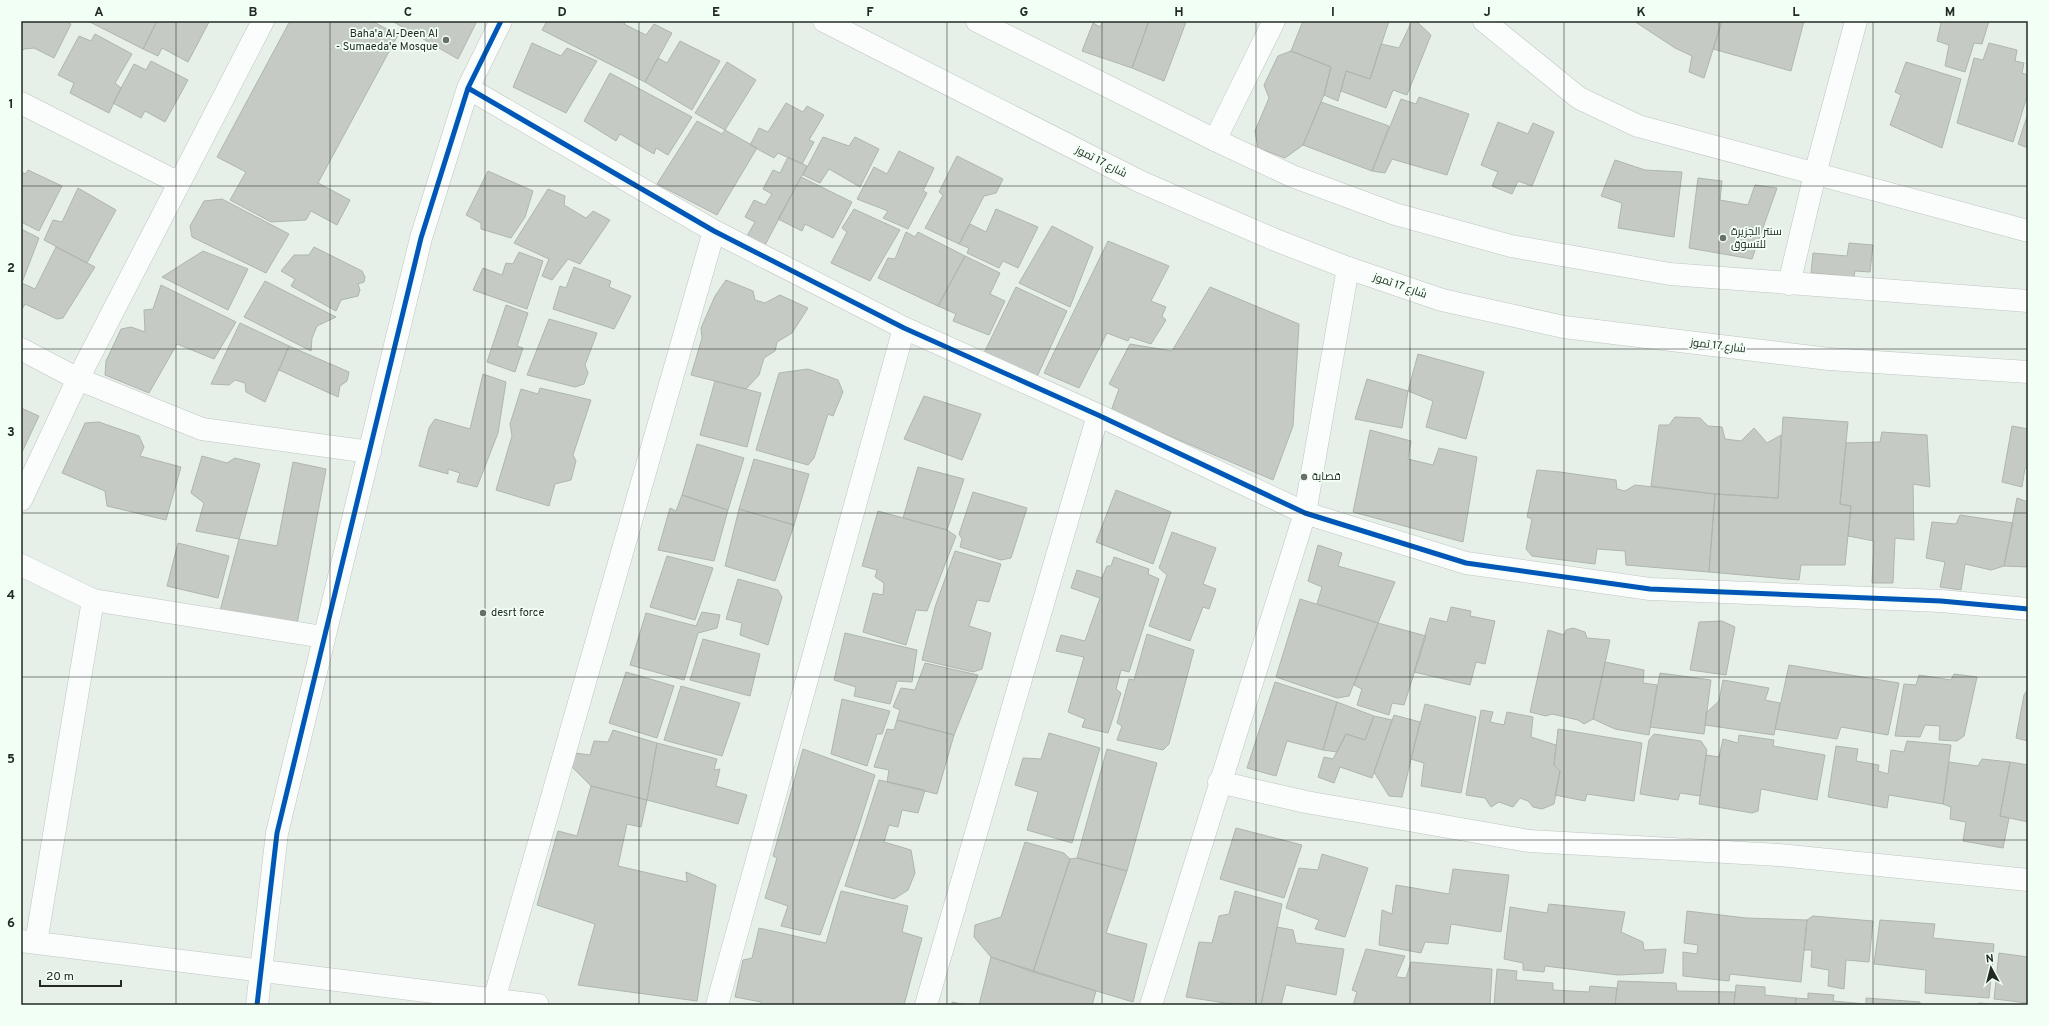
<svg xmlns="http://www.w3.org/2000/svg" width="2049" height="1026" font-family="Overpass,Cairo,sans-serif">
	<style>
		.building { fill: #c5cbc4; stroke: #afb5af }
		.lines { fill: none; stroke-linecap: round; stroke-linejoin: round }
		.minor-casing { stroke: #bfc6c0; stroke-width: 23 }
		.major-casing { stroke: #bfc6c0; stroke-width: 23 }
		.minor { stroke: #fbfdfc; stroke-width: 22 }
		.major { stroke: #fbfdfc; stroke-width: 22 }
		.cycleway-casing { stroke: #f2fff5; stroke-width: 8 }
		.cycleway { stroke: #0057b8; stroke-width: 5 }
		.grid { fill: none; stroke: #232a25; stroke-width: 1; stroke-opacity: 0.55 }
		.poi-dot { fill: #676f69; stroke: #f2fff5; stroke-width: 1.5 }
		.labels { text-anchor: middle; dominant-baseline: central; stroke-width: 3.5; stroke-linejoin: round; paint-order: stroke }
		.poi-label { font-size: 11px; fill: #232a25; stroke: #f2fff5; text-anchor: start }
		.street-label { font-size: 11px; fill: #232a25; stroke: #f2fff5 }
		.neatline { fill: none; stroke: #232a25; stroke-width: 1.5 }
		.grid-label { font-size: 13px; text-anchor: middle; font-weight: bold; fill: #232a25 }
	</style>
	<rect width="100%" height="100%" fill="#e6efe8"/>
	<path class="building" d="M21,21H65L71,24L54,58L34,48L24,49L21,52Z
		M88,21H157L143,49Z
		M157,21H207L209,22L188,62L162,48L158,56L143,49Z
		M290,21H372L398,35L318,183L350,200L337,225L311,211L306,220L271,222L230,200L246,172L217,157Z
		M392,21H477L458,59Z
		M547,21H626L624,24L646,35L654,24L672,33L645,82L542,30Z
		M1103,21H1149L1132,68L1082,51L1093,23L1100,27Z
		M1149,21L1186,22L1164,81L1132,68Z
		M1303,21H1389L1370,79L1346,71L1338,101L1324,95L1331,67L1291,51Z
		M1412,21H1416L1431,35L1407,95L1393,90L1386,108L1341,91L1346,71L1370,79L1381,44L1399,48Z
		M1634,21H1722L1704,78L1689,72L1692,56L1675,48Z
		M1722,21H1804L1791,71L1713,49Z
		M1937,21H1989L1982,44L1974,43L1965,72L1945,66L1949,45L1937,41L1941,23Z
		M95,34L132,54L115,83L121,88L109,113L70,93L74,83L58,75L79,36L91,41Z
		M680,41L720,61L692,110L645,82L658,58L667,63Z
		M532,43L561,56L567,48L597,61L566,113L513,87Z
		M1989,43L2017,50L2015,61L2024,63L2022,73L2028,75V93L2013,142L1957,123L1974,58L1983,60Z
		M1291,51L1331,67L1324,95L1303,145L1285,158L1258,148L1255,131L1269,98L1264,85L1278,56Z
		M151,61L188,80L165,122L145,111L141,118L113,103L134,64L146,70Z
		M727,62L756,80L725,130L695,113Z
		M1906,62L1961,79L1942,148L1890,125L1901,95L1895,92Z
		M610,73L692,117L668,155L656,148L654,154L620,134L616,141L584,121Z
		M1419,97L1469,114L1447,175L1392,159L1385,173L1372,171L1401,99L1416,104Z
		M1321,102L1389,126L1372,171L1303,145Z
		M786,103L803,112L807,106L824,115L809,140L814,142L802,164L778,153L774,158L750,145L759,128L768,132Z
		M2028,113V148L2018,144Z
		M697,121L722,134L725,130L757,148L717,215L657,184Z
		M1498,122L1528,134L1533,123L1554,132L1532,186L1518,181L1512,194L1492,186L1498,172L1481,165Z
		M823,137L849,146L855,137L879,149L860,187L829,169L820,183L803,175Z
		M899,151L934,168L923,191L927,193L908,229L883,218L888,211L857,199L874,167L887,174Z
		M957,156L1003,179L996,193L984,196L959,244L925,228L943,195L939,192Z
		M788,157L807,166L765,245L747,236L755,222L745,217L754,200L765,205L772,194L763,189L773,170L780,173Z
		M1615,160L1645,170L1682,172L1674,237L1618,228L1622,203L1601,196Z
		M28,170L62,186L39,231L21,222V172L26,174Z
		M488,171L533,191L525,217L511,238L481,229V223L466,215Z
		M801,177L852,202L833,238L805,224L802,231L778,219Z
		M1698,178L1722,181L1720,200L1748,205L1755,185L1777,188L1752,259L1689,248Z
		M78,188L116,210L87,263L44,240L53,220L62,222Z
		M548,189L565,196L564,205L586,218L593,211L610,220L580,264L568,259L552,280L542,276L549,259L514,243Z
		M222,199L289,234L266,273L192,237L190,226L204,201Z
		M854,209L900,230L870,281L831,263L847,232L842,228Z
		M996,209L1038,227L1018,268L1003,261L999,268L967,253L969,248L959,244L970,224L986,232Z
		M1052,226L1093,247L1070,307L1019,283Z
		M21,229L39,238L21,285Z
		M906,232L915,237L918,232L965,256L938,306L878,278L888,258L895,259Z
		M1108,241L1169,266L1151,301L1166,307L1162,316L1166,320L1151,344L1130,337L1128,341L1107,333L1079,388L1044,373Z
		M1849,243L1873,245L1870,272L1855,271L1854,277L1811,273L1813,253L1847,256Z
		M56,247L95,267L63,318L57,319L25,304L21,311L22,283L35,289Z
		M314,247L362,271L365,277L364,282L358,284L360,290L358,296L341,300L336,311L291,286L295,279L281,271L294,255H309Z
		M203,251L248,269L228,310L162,277Z
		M519,252L543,261L527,309L473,290L483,268L502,275L506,263L513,264Z
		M965,256L1000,273L990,294L1005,301L989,335L953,321L956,314L938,306Z
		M574,267L611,281L609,287L631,296L614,329L553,309L560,286L566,288Z
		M726,280L753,291L755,300L765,303L780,295L808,308L792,333L777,342L775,351L764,358L759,375L746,389L691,375L702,338L701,328L715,296Z
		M265,281L336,317L317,326L312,338L311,351L244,317Z
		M161,285L236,322L214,359L177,344L149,393L105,375L106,361L121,329L131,327L145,332L144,310L153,309Z
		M1016,287L1067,311L1036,379L983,355Z
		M1210,287L1299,324L1293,426L1273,480L1111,411L1119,389L1109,384L1130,344L1172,351Z
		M506,305L528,313L517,346L523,348L515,372L487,362Z
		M549,319L597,333L585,365L588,373L584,384L575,387L527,375Z
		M240,323L289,346L265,402L246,392L245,383L235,380L229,385L211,384Z
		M289,346L349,372L347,381L340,386L338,397L279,370Z
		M1418,354L1484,372L1466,439L1426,427L1433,401L1408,391Z
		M808,369L838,380L843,392L833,416L828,414L814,458L808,465L756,450L779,373Z
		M483,374L506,382L498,433L477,487L457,482L460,473L448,469V474L419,466L429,428L435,419L470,429Z
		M1367,379L1408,391L1402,428L1355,419Z
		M715,381L761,393L747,447L700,435Z
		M540,388L591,400L573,455L576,461L571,480L555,484L549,506L496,490L512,436L510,424L521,389L538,394Z
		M924,396L981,414L962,460L904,439Z
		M21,408L39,416L22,452H21Z
		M1675,417L1700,418L1708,426L1722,427L1725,439L1741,441L1754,428L1767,443L1781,435L1778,498L1715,494L1651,486L1659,425H1669Z
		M1783,417L1848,422L1840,504L1851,506L1845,565H1801L1799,580L1709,572L1715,494L1778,498Z
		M99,422L139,436L144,447L140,456L181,467L166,520L107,506L105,491L62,473L85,423Z
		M2012,426L2028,429V468H2025L2022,487L2002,482Z
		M1370,430L1411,441L1408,459L1433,465L1439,448L1477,457L1463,542L1353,512Z
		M1882,432L1927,435L1930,487L1913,484L1914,540L1895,538L1893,583H1872L1874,541L1848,536L1851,506L1840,504L1846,443L1880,442Z
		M697,444L744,458L728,510L682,495Z
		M202,456L227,463L235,458L260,464L239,539L196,531L204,503L191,493Z
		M754,459L809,474L794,525L739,509Z
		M293,462L326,469L297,624L220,611L239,539L277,546Z
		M918,467L964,479L947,530L903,518Z
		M1537,470L1560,472L1616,480L1617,489L1625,491L1635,485L1715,494L1709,572L1626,565L1625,551L1597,549L1595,564L1532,556L1526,549L1532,519L1527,517Z
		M1116,490L1171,512L1153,564L1096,542Z
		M973,492L1027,508L1011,558L1001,560L960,547L962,539L959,534Z
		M682,495L728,510L714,561L658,550L670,508L676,511Z
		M2017,498L2028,502V567L2004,566Z
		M739,509L794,525L775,581L725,566Z
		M878,511L947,530L956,536L927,611L916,610L906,645L863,632L873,593L883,595L884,583L875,577L877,570L862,566Z
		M1960,515L2013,523L2004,566L1991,570L1965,564L1961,590L1940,587L1945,562L1926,558L1932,522L1956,524Z
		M1172,532L1216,548L1203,584L1216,589L1209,609L1203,607L1190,641L1149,626L1167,575L1159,568Z
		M178,543L229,556L218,598L167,586Z
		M1318,545L1342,553L1338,566L1395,582L1378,623L1317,604L1322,587L1308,581Z
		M955,551L1001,564L989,602L977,600L969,626L991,633L982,669L973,672L922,660L935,607Z
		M667,556L713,568L695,620L650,607Z
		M1114,557L1149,569L1148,574L1159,579L1129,672L1121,670L1116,689L1121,693L1108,733L1082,727L1085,719L1068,712L1084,657L1056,651L1061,635L1085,641L1100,598L1071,588L1077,570L1102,578L1107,566H1111Z
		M738,579L778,590L782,597L768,645L740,635L742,623L726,619Z
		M1300,599L1378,623L1349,696L1337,698L1276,677Z
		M1451,607L1471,611L1470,616L1495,621L1485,664L1476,662L1470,685L1414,672L1430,618L1447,622Z
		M702,612L720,615L717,628L698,633L684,680L630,665L646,613L696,626Z
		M1722,621L1735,627L1726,675L1690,670L1699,622Z
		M1378,623L1426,636L1404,705L1392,703L1389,715L1357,705L1362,689L1354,685Z
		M1573,628L1585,632L1587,638L1610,640L1593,719L1584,724L1578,720L1552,714L1546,716L1530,712L1548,630L1564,635L1566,630Z
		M845,633L917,650L912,682L897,681L890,704L854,696L856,687L834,680Z
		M1147,634L1194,650L1169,744L1163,750L1117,740L1122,726L1117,723L1129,679L1134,680Z
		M703,639L760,654L750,696L690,680Z
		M1605,662L1644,670L1643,683L1657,685L1649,735L1615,729L1593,719Z
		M925,663L978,675L954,735L897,720L900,710L893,707L901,688L915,690Z
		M1789,665L1899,683L1888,735L1841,727L1837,739L1775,729Z
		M626,672L674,686L657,738L609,723Z
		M1660,673L1711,680L1704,734L1650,727Z
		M1954,674L1977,677L1964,736L1957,741L1939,740L1940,726L1925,725L1920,737L1895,736L1904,684L1916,685L1919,675L1951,680Z
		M1723,680L1769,688L1765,700L1780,703L1774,735L1705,725L1706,713L1719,701Z
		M1275,682L1337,702L1323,750L1287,741L1276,776L1247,768Z
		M681,686L740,703L722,756L664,740Z
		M2028,689V741L2016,738L2024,695Z
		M842,699L890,711L882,734H877L867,766L831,754Z
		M1337,702L1374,716L1365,740L1346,734L1337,752L1323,750Z
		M1425,704L1476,717L1461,793L1421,786L1424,763L1411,759Z
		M1481,710L1493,712L1490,722L1504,725L1507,712L1533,717L1531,737L1556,745L1554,765L1560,771L1554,804L1542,809L1533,807L1528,801L1520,798L1513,807L1499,802L1491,807L1485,798L1466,795Z
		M1394,715L1420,722L1402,797L1389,796L1374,772Z
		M1374,716L1392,720L1372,778L1340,767L1334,783L1318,777L1324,757L1333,759L1346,734L1365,740Z
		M897,720L954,735L937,794L887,782L889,770L874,767L887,729L894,730Z
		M1558,729L1642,743L1634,801L1587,794L1585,801L1555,795L1560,771L1554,765Z
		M613,730L657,743L647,800L591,786L572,767L575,753L590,755L594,741L608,742Z
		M1049,733L1100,748L1072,843L1027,830L1038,792L1015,785L1023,758L1041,759Z
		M1654,734L1701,741L1707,750L1700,796L1680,793L1678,800L1640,794L1649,740Z
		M1739,735L1774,740L1773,746L1825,755L1817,800L1761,789L1758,811L1752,813L1699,804L1706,755L1719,757L1723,739L1738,743Z
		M1907,741L1951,745L1943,804L1889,795L1887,808L1828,797L1836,746L1858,749L1856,761L1879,765L1878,771L1888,774L1891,750L1904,752Z
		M657,743L717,759L714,770L720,769L716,786L747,795L738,824L647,800Z
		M803,749L875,775L857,832L820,935L781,926L788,906L765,898L777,858L773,856Z
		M1107,749L1157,763L1127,871L1077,858Z
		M1982,759L2010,762L2000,816L2009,818L2003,848L1963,841L1966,822L1950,819L1951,807L1943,804L1949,762L1978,766Z
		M2010,762L2028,765V822L2000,816Z
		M879,780L925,790L918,813L902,810L898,827L889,825L884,842L911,850L915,873L908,890L894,899L845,886Z
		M591,786L647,800L641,827L627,824L618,866L687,882L686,872L716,885L697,1001L578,985L595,924L537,905L558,831L577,836Z
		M1236,828L1302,845L1284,898L1220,879Z
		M1025,842L1064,853L1070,859L1033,972L991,957L974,937L975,925L1001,917Z
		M1322,854L1368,868L1345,937L1315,929L1319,920L1286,908L1299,868L1318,870Z
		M1077,858L1127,871L1106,933L1147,944L1133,1002L1033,972L1070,859Z
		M1453,869L1509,875L1501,932L1451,924L1448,944L1425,942L1421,953L1379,945L1382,910L1392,914L1396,885L1449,894Z
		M841,891L908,906L902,932L922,938L904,1005H761V1002L735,997L743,960L752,958L759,928L826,943Z
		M1235,891L1282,904L1261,1005H1238L1186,997L1199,942L1212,943L1219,916L1229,914Z
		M1549,904L1625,912L1621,932L1643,942L1644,950L1666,949L1663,973L1618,975L1545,966L1544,972L1523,970V963L1504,959L1510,907L1547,913Z
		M1687,911L1746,918L1807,920L1801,982L1730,974L1729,981L1683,976V952L1697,954L1698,945L1684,943Z
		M1813,916L1873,921L1869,962L1846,960L1844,989L1828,986L1829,970L1811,967L1812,950H1804L1807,920Z
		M1880,920L1935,924L1933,938L1994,944L1989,998L1925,993L1926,970L1874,964Z
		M1277,927L1293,930L1296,943L1344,949L1336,995L1286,985L1281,1005H1261Z
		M1366,949L1405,956L1396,977L1406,978L1411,962L1492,969L1490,1005H1353L1357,992L1352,990Z
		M1999,953L2028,957V1003L1994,999Z
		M991,957L1096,991L1092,1005H979Z
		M1497,969L1517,971L1516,980L1553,983V990L1589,992L1590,986L1617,988L1615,1005H1494Z
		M1618,981L1676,983L1677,991L1735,992L1734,1005H1615Z
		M1736,985L1765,987V995L1796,998L1795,1005H1734Z
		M1808,993L1834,995L1833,1001L1866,1004V998L1920,1002V1005H1795L1796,998L1808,999Z
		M952,1002L966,1005H952Z
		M1980,1003L1997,1005H1975Z"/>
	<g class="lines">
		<g class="minor-casing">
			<path id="minor" d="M1484,21L1579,98L1638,126L2028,231
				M468,88L714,231L904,328L1098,415L1305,513L1466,563L1650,589L1941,601L2028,609
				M21,103L179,183
				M1215,140L1274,21
				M1789,284L1815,174L1856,21
				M21,349L78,379L202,429L370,452
				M21,500L78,379L263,21
				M21,565L93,600L323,637
				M1219,782L1306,802L1529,841L1779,855L2028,880
				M21,941L538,1005
				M36,943L93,600
				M494,1000L714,231
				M257,1005L277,833L421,238L468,88L501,21
				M717,1005L904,328
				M926,1005L1098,415
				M1151,1005L1305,513L1348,268"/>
		</g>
		<g class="major-casing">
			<path id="major" d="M824,21L1141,182L1278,241L1348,268L1442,300L1564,327L1829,359L2028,372
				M977,21L1215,140L1292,176L1395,214L1511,246L1670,274L2028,301"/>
		</g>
		<use href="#minor" class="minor"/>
		<use href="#major" class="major"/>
		<g class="cycleway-casing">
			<path id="cycleway" d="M468,88L714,231L904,328L1098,415L1305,513L1466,563L1650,589L1941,601L2028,609
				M257,1005L277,833L421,238L468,88L501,21"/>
		</g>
		<use href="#cycleway" class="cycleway"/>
	</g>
	<path class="grid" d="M176,21V1005M330,21V1005M485,21V1005M639,21V1005M793,21V1005M947,21V1005M1102,21V1005M1256,21V1005M1410,21V1005M1564,21V1005M1719,21V1005M1873,21V1005M21,186H2028M21,349H2028M21,513H2028M21,677H2028M21,840H2028"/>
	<g class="poi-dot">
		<circle cx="446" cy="40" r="4"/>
		<circle cx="1723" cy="238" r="4"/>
		<circle cx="1304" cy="477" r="4"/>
		<circle cx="483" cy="613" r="4"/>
	</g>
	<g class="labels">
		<g class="poi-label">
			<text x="438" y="34" text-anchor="end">Baha'a Al-Deen Al<tspan x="438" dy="13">- Sumaeda'e Mosque</tspan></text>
			<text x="1731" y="232">سنتر الجزيرة<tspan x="1731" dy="13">للتسوق</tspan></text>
			<text x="1312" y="477">قصابة</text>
			<text x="491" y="613">desrt force</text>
		</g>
		<g class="street-label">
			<text transform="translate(1101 162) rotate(27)">شارع 17 تموز</text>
			<text transform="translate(1400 286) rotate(19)">شارع 17 تموز</text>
			<text transform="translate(1718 346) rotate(7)">شارع 17 تموز</text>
		</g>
	</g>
	<rect width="2049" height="1026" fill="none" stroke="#f2fff5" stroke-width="44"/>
	<g transform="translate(1991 968) rotate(353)" stroke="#f2fff5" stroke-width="3" paint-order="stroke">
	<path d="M0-3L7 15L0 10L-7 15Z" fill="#232a25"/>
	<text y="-6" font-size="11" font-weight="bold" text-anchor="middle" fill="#232a25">N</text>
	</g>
	<path d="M40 980v6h81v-6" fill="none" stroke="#232a25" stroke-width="2"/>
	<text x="46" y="980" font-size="12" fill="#232a25" stroke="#f2fff5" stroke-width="3" paint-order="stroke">20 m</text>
	<rect x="22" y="22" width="2005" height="982" class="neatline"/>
	<g class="grid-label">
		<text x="99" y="16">A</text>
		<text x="253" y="16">B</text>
		<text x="408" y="16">C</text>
		<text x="562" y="16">D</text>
		<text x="716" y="16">E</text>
		<text x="870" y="16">F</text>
		<text x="1024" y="16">G</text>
		<text x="1179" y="16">H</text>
		<text x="1333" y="16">I</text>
		<text x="1487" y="16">J</text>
		<text x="1641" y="16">K</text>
		<text x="1796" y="16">L</text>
		<text x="1950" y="16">M</text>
		<text x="11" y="108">1</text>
		<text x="11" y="272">2</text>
		<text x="11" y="436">3</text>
		<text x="11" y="599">4</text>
		<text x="11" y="763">5</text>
		<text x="11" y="927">6</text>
	</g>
</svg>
